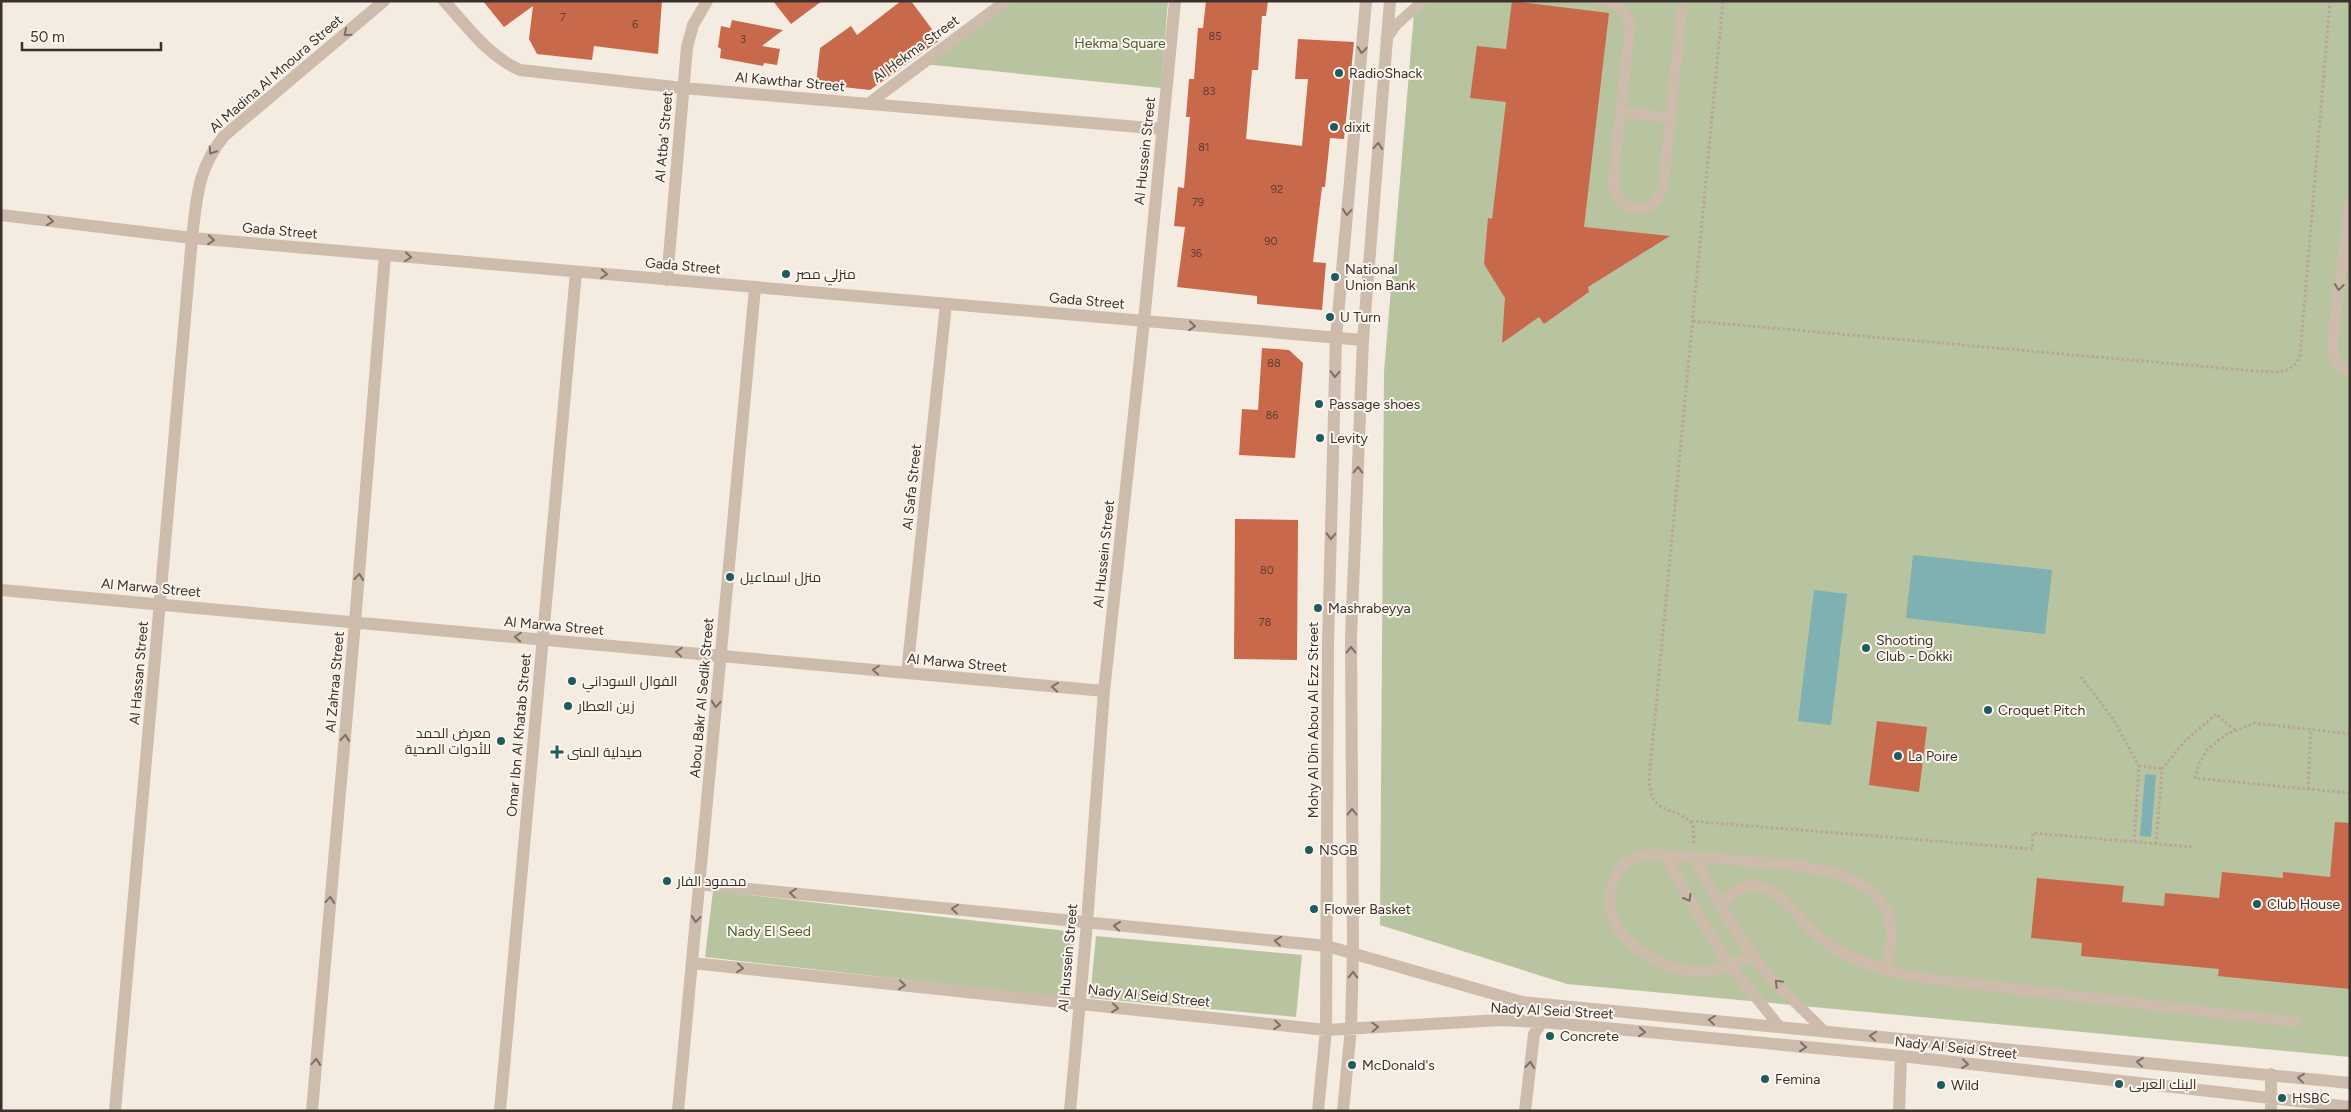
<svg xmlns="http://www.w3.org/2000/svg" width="2351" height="1112" font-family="Figtree,Cairo,sans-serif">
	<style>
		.green { fill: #b8c4a0 }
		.water { fill: #7fb0b2 }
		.building { fill: #c8694b }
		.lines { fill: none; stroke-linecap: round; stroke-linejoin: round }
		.path { stroke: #b9a596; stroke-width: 3; stroke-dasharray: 2.5 2.5; stroke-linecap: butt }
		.lane { stroke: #cdbbac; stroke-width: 11 }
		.street { stroke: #cdbbac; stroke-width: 12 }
		.oneway { stroke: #7d6f65 }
		.poi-dot { fill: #1f5a5e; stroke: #fbf5ee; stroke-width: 2 }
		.labels { text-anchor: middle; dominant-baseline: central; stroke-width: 4; stroke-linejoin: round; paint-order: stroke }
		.number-label { font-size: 11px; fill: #5e3e33 }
		.park-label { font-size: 14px; fill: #4a5a2e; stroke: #fbf5ee }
		.street-label { font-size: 14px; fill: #3b302b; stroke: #fbf5ee }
		.poi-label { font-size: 14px; fill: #3b302b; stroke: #fbf5ee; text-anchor: start }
	</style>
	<rect width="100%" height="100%" fill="#f4ebe1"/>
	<path class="green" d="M1007,1H1168L1161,88L923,64Z
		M1415,1H2350V1057L1567,984L1380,925L1384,372Z
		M713,891L1075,932L1068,998L705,957Z
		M1096,936L1302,955L1296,1017L1090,998Z"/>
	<path class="water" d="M1913,555L2052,570L2045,634L1906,618Z
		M1814,590L1847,594L1831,725L1798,721Z
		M2145,774L2156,775L2151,837L2140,836Z"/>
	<path class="building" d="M483,1H662L658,54L594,46L592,60L537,54L529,39L533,6L504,27Z
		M773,1H822L791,24Z
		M901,1H911L940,40L870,90L816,84L820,48L851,26L857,35Z
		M1206,1H1268L1266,16H1262L1258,70H1252L1246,139L1302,146L1308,79H1295L1298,39L1354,42L1344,139L1330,138L1325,187H1322L1313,262L1326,263L1322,310L1257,304V296L1177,287L1185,227L1174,226L1178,187L1184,188L1190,117H1186L1189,79H1194L1198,28H1203Z
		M1512,1L1609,13L1584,227L1670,236L1588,287L1589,292L1544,324L1539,317L1502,343L1505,298L1484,264L1488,218L1492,219L1506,102L1470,98L1477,46L1506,49Z
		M732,20L783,30L762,46L780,49L777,65L764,63L763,66L720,58L721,49L718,47L721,26L730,28Z
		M1262,348L1289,350L1303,363L1295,458L1239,455L1242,409L1258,410Z
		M1235,519L1298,520L1297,660L1234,659Z
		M1877,721L1927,727L1919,792L1869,785Z
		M2335,822L2350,823V989L2218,976L2219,969L2081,956L2082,943L2031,938L2037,878L2124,886L2122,902L2164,906L2165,893L2219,898L2222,872L2283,878V872L2330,877Z"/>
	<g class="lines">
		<path class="path" d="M1693,321L2255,371C2274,371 2291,377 2300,356L2330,1
			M2081,677L2114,720L2139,766L2134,842
			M2350,734L2255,723L2225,735L2207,750L2199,764L2195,778L2350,793
			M2139,766L2162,769
			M2308,789L2311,729
			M1691,821L2032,849L2033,833L2193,847
			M1694,843L1693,826L1690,821C1668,804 1651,815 1649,779L1723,1
			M2156,844L2162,769L2184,742L2216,714L2236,731"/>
		<path class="lane" d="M1600,1C1617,3 1626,10 1630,26L1613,182C1617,215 1652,219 1663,188L1682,8
			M1386,39L1397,24L1423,1
			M1621,112L1671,118
			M2350,204L2332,343C2332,356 2336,367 2350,371
			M1665,855L1698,915L1730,966L1780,1027
			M1694,857C1714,895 1735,934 1762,967C1781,990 1804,1010 1824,1031
			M1721,906C1765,850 1794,923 1829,945C1859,964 1889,972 1923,978L2295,1022
			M1753,955C1738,962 1720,972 1703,972C1675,972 1640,956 1622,934C1603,913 1606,871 1634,858C1638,856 1644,856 1648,854C1680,856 1712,858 1744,861C1788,865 1863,865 1887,911C1896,929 1889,952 1886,971"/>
		<path class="street" d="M444,1C468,27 488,56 520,70L683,88L1162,129
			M868,104L1006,1
			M1,215L192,238L1363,340
			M667,280L687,47L693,25L707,1
			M1,590L1104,691
			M907,673L946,304
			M699,884L1327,946L1522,1002L2350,1083
			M692,963L1326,1030L1501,1020L1542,1022L1901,1056L2350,1107
			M115,1111L192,238C197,197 197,170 224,136L384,1
			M312,1111L355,622L385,255
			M500,1111L576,272
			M678,1111L755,288
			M1070,1111L1087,923L1104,691L1144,321L1175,1
			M1318,1111L1326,1030L1328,644L1336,338L1366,1
			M1343,1111L1351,1028L1353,952L1351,638L1363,340L1390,1
			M1525,1111L1534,1034L1542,1022
			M1899,1111L1901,1056
			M2271,1111V1074"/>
	</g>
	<defs><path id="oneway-chevron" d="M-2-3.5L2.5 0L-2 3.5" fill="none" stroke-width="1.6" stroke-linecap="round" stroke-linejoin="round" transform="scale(1.25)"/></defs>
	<g class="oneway">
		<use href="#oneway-chevron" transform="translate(347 33) rotate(140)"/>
		<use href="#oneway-chevron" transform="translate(1362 50) rotate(95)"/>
		<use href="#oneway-chevron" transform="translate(1378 146) rotate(-85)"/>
		<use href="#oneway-chevron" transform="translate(212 151) rotate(123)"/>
		<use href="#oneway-chevron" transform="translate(1347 212) rotate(95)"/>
		<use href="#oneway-chevron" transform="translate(50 221) rotate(7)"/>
		<use href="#oneway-chevron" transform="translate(211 240) rotate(5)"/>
		<use href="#oneway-chevron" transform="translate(408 257) rotate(5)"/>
		<use href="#oneway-chevron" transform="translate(604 274) rotate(5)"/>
		<use href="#oneway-chevron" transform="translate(2339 287) rotate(97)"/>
		<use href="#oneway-chevron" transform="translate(1192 326) rotate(5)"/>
		<use href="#oneway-chevron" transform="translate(1335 374) rotate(92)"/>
		<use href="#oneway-chevron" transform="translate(1358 470) rotate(-88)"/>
		<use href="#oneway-chevron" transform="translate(1331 536) rotate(92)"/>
		<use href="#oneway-chevron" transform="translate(359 577) rotate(-85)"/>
		<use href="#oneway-chevron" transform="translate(518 637) rotate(-175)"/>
		<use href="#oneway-chevron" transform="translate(1351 650) rotate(-90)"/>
		<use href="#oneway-chevron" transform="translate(679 652) rotate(-175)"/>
		<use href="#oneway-chevron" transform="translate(876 670) rotate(-175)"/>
		<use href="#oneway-chevron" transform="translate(1055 687) rotate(-175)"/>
		<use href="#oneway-chevron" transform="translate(716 704) rotate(95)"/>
		<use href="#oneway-chevron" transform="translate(345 738) rotate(-85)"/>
		<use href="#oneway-chevron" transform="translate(1352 812) rotate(-90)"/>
		<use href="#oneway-chevron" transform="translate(793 893) rotate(-174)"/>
		<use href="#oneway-chevron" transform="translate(1688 898) rotate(60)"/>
		<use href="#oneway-chevron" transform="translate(330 900) rotate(-85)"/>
		<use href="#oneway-chevron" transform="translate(955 909) rotate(-174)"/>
		<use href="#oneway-chevron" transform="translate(696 919) rotate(95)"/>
		<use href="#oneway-chevron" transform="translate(1117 926) rotate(-174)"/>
		<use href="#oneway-chevron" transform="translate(1278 941) rotate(-174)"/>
		<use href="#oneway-chevron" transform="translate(740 968) rotate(6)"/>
		<use href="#oneway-chevron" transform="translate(1353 975) rotate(-88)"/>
		<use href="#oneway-chevron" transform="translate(1778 983) rotate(-134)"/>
		<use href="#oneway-chevron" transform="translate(902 985) rotate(6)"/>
		<use href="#oneway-chevron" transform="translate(1115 1008) rotate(6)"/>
		<use href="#oneway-chevron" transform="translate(1712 1020) rotate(-174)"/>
		<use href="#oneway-chevron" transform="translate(1277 1025) rotate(6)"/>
		<use href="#oneway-chevron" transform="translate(1375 1027) rotate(-3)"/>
		<use href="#oneway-chevron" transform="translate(1642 1032) rotate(5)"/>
		<use href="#oneway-chevron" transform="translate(1873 1036) rotate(-174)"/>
		<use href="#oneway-chevron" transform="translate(1803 1047) rotate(5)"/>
		<use href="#oneway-chevron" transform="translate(316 1062) rotate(-85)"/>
		<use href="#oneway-chevron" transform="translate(2140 1062) rotate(-174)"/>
		<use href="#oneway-chevron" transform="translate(1965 1064) rotate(6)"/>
		<use href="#oneway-chevron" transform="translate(1530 1065) rotate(-84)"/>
		<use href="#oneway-chevron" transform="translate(2301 1078) rotate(-174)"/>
	</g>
	<g class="poi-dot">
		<circle cx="1339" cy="73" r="5"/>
		<circle cx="1334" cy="127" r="5"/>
		<circle cx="786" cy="274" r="5"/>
		<circle cx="1335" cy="277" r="5"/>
		<circle cx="1330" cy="317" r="5"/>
		<circle cx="1319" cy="404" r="5"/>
		<circle cx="1320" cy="438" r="5"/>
		<circle cx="730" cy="577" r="5"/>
		<circle cx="1318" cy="608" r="5"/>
		<circle cx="1866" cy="648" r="5"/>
		<circle cx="572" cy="681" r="5"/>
		<circle cx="568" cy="706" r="5"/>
		<circle cx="1988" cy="710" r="5"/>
		<circle cx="501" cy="741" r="5"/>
		<path d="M554.5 744.5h5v5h5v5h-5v5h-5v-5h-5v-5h5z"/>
		<circle cx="1898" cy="756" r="5"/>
		<circle cx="1309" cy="850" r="5"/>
		<circle cx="667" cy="881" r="5"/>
		<circle cx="2257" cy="904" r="5"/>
		<circle cx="1314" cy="909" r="5"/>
		<circle cx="1550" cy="1036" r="5"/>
		<circle cx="1352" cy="1065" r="5"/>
		<circle cx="1765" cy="1079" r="5"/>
		<circle cx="2119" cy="1084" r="5"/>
		<circle cx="1941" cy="1085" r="5"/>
		<circle cx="2282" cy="1098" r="5"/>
	</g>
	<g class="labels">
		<g class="number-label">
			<text x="563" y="17">7</text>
			<text x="635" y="24">6</text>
			<text x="1215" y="36">85</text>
			<text x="743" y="39">3</text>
			<text x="1209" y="91">83</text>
			<text x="1204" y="147">81</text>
			<text x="1277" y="189">92</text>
			<text x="1198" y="202">79</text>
			<text x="1271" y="241">90</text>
			<text x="1196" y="253">36</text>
			<text x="1274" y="363">88</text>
			<text x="1272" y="415">86</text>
			<text x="1267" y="570">80</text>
			<text x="1265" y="622">78</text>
		</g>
		<g class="park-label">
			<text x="1120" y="43">Hekma Square</text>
			<text x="769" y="931">Nady El Seed</text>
		</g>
		<g class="street-label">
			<text transform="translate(916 49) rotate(-36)">Al Hekma Street</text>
			<text transform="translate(276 74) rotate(-41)">Al Madina Al Mnoura Street</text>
			<text transform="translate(790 82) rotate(5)">Al Kawthar Street</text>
			<text transform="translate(664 137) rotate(-85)">Al Atba' Street</text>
			<text transform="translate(1145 151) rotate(-84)">Al Hussein Street</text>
			<text transform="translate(280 231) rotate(5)">Gada Street</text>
			<text transform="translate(683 266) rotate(5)">Gada Street</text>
			<text transform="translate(1087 301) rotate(5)">Gada Street</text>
			<text transform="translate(912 487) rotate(-84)">Al Safa Street</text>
			<text transform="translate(1104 554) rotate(-84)">Al Hussein Street</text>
			<text transform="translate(151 588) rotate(5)">Al Marwa Street</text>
			<text transform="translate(554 626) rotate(5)">Al Marwa Street</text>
			<text transform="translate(957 663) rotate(5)">Al Marwa Street</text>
			<text transform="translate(139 673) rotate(-85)">Al Hassan Street</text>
			<text transform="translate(335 682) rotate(-85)">Al Zahraa Street</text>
			<text transform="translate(702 698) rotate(-85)">Abou Bakr Al Sedik Street</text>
			<text transform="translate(1313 720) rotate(-90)">Mohy Al Din Abou Al Ezz Street</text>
			<text transform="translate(519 735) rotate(-85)">Omar Ibn Al Khatab Street</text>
			<text transform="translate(1068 958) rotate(-85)">Al Hussein Street</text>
			<text transform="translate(1149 996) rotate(6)">Nady Al Seid Street</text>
			<text transform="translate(1552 1011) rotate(3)">Nady Al Seid Street</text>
			<text transform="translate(1956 1048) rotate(6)">Nady Al Seid Street</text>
		</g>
		<g class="poi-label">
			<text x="1349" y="73">RadioShack</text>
			<text x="1344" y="127">dixit</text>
			<text x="1345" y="269">National<tspan x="1345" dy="16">Union Bank</tspan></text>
			<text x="796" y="274">منزلي مصر</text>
			<text x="1340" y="317">U Turn</text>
			<text x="1329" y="404">Passage shoes</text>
			<text x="1330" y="438">Levity</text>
			<text x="740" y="577">منزل اسماعيل</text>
			<text x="1328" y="608">Mashrabeyya</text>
			<text x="1876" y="640">Shooting<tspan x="1876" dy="16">Club - Dokki</tspan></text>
			<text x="582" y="681">الفوال السوداني</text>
			<text x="578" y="706">زين العطار</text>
			<text x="1998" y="710">Croquet Pitch</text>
			<text x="491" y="733" text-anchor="end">معرض الحمد<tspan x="491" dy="16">للأدوات الصحية</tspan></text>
			<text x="567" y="752">صيدلية المنى</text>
			<text x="1908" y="756">La Poire</text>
			<text x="1319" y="850">NSGB</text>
			<text x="677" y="881">محمود الفار</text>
			<text x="2267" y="904">Club House</text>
			<text x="1324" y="909">Flower Basket</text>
			<text x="1560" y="1036">Concrete</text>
			<text x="1362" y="1065">McDonald's</text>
			<text x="1775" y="1079">Femina</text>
			<text x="2129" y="1084">البنك العربى</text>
			<text x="1951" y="1085">Wild</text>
			<text x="2292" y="1098">HSBC</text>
		</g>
	</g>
	<rect width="2351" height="1112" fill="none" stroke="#3b302b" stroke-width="5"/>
	<path d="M22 42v8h139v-8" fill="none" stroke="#3b302b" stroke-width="2.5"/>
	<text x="30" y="42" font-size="15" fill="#3b302b" stroke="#fbf5ee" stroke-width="4" paint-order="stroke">50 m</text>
</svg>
